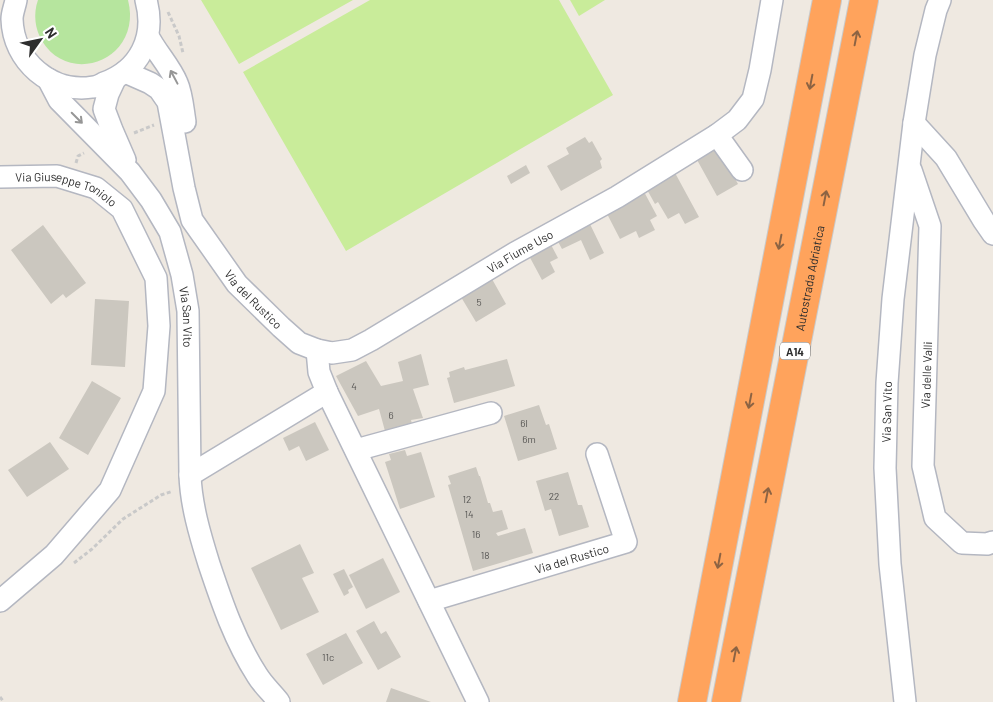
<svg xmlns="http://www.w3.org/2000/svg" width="993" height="702" font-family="Barlow,sans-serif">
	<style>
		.green { fill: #b6e59e }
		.pitch { fill: #c9ec9a }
		.building { fill: #cbc7bf }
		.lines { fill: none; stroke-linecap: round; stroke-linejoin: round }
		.minor-casing { stroke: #b4b7c1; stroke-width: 24 }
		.highway-casing { stroke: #c9c9c9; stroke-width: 30 }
		.path { stroke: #c9c9c9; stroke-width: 3; stroke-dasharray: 4 2.5; stroke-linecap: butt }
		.minor { stroke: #fff; stroke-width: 21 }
		.highway { stroke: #ffa35c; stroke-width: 28 }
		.oneway { stroke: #8c6343 }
		.oneway2 { stroke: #969696 }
		.labels { text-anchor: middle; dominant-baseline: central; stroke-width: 5; stroke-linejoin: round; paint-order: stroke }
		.number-label { font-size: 10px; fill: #555452 }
		.shield { fill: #fff; stroke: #6d6d6d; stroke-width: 1 }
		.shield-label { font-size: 11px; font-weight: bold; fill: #2e2e2e }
		.street-label { font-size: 12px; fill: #2e2e2e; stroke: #fff }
	</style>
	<rect width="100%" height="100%" fill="#efe9e1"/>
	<path class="green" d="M38,0H128C143,58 71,88 42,41C35,29 33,14 38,0Z"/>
	<path class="pitch" d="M201,0H353L239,64Z
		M370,0H559L613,95L346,251L243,72Z
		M570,0H605L579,16Z"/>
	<path class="building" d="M585,137L589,143L592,141L602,159L600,161L602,168L561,191L547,166L569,154L566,148Z
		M717,146L738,184L717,196L696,158Z
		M526,165L530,173L511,184L507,176Z
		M674,171L699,217L685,224L679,213L668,219L658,202L655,204L645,186Z
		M642,188L657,216L650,220L655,230L639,238L636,231L620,239L604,208Z
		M588,220L604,253L590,260L581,240L562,249L555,236Z
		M43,225L86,283L66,298L63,294L51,304L11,250Z
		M549,241L558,258L550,262L555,272L542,280L527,252Z
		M492,279L506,304L476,322L461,297Z
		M95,299L129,301L125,367L91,365Z
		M421,354L429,385L413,389L423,418L411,420L413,428L401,430L400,426L385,431L379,409L358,416L336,376L366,361L381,386L403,381L398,362Z
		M507,359L515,386L454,403L447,378L450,377L449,372L464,367L465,370Z
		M92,381L121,398L88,455L59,438Z
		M539,405L546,425L549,424L557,449L518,461L504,416Z
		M315,422L329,450L306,461L299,446L289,451L283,438Z
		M50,442L69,469L27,497L8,470Z
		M405,450L407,456L421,452L435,497L400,509L385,462L391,460L389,454Z
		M476,467L479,476H480L488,503H490L493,512L502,510L508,529L496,533L498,536L525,528L533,553L473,571L448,485L451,484L448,476Z
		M568,472L578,505H582L589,527L559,536L551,509L545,511L536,481Z
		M300,544L314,573L302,578L319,612L281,630L251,568Z
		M383,558L400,592L366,609L349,575Z
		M344,569L353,587L348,590L349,593L344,596L333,574Z
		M374,621L381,634L386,631L401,657L378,670L356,631Z
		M346,633L363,663L323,685L306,654Z
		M391,688L431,702H386Z"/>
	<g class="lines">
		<g class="minor-casing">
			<g id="minor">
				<path d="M16,0C15,6 12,13 12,19C13,61 51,94 93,87C97,87 100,85 104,83C140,70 156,37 146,0"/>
				<path d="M148,36C156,52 170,66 177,83C182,94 183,110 185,122"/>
				<path id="s1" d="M125,72L150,83L159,89L168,102L184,188L192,220L237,284L281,327L299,343L317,350L332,353L352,350L371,340L515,253L617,197L717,135L737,120L753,99L760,70L772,0"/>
				<path id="s2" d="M48,79L59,100L130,172L151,200L170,232L182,275L188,311L190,475C191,505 200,535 209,564C222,603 235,641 257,675C263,685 272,693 279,702"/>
				<path d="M115,79L108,94L104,109L112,130L125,160"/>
				<path d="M914,123L946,158L984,221L993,234"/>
				<path d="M717,135L742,170"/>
				<path d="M911,170L930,226L923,466L935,518L962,543L987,544L993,542"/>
				<path id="s3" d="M0,177L57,176L96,188L122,209L156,278L159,326L154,391L110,490L54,555L0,601"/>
				<path d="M317,350L319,372L327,392L478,702"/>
				<path d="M356,450L491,413"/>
				<path d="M190,475L327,392"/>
				<path id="s4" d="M429,601L626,542L597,454"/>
				<path id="s5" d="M905,702L890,564L885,468L887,383L893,299L914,123L925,55L936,10L940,0"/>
			</g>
		</g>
		<g class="highway-casing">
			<g id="highway">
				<path d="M692,702L827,0"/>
				<path id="s6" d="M726,702L864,0"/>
			</g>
		</g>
		<path class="path" d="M168,12L179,36L183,53
			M134,133L154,125
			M76,163L78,156L84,153
			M74,563L92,549L123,519L161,495L173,491
			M0,697L4,702"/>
		<use href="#minor" class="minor"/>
		<use href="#highway" class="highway"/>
	</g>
	<defs><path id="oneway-shaft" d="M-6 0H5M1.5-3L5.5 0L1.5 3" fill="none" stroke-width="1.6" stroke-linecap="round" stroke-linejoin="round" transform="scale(1.25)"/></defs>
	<g class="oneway">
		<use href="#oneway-shaft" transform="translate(856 38) rotate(-79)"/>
		<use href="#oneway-shaft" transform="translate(811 82) rotate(101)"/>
		<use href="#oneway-shaft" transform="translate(825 198) rotate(-79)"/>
		<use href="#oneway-shaft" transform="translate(780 242) rotate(101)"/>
		<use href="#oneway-shaft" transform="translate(750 401) rotate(101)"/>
		<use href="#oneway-shaft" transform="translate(767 495) rotate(-79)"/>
		<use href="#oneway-shaft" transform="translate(719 561) rotate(101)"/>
		<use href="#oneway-shaft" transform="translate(735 654) rotate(-79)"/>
	</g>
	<g class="oneway2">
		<use href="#oneway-shaft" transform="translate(174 77) rotate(-118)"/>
		<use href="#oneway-shaft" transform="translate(77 118) rotate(45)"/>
	</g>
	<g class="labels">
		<g class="number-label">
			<text x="479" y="302">5</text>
			<text x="354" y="386">4</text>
			<text x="391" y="415">6</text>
			<text x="524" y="423">6l</text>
			<text x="529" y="439">6m</text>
			<text x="554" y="496">22</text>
			<text x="467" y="499">12</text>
			<text x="469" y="514">14</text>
			<text x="476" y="534">16</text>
			<text x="485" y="555">18</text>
			<text x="328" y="657">11c</text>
		</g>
		<rect class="shield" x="780" y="342.5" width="30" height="17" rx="4"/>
		<g class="shield-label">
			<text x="795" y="351">A14</text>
		</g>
		<g class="street-label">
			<text stroke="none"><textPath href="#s3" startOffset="69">Via Giuseppe Toniolo</textPath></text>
			<text stroke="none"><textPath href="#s1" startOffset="588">Via Fiume Uso</textPath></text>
			<text stroke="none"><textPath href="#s6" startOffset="432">Autostrada Adriatica</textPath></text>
			<text stroke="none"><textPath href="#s1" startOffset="275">Via del Rustico</textPath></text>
			<text stroke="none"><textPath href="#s2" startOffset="284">Via San Vito</textPath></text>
			<text transform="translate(926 375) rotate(-88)">Via delle Valli</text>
			<text stroke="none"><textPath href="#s5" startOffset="291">Via San Vito</textPath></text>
			<text stroke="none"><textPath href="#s4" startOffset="149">Via del Rustico</textPath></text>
		</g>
	</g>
	<g transform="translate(40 40) rotate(57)" stroke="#ffffff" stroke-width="4" paint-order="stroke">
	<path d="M0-4L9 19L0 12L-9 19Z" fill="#2e2e2e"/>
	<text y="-8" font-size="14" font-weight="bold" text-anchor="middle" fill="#2e2e2e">N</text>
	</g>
</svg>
